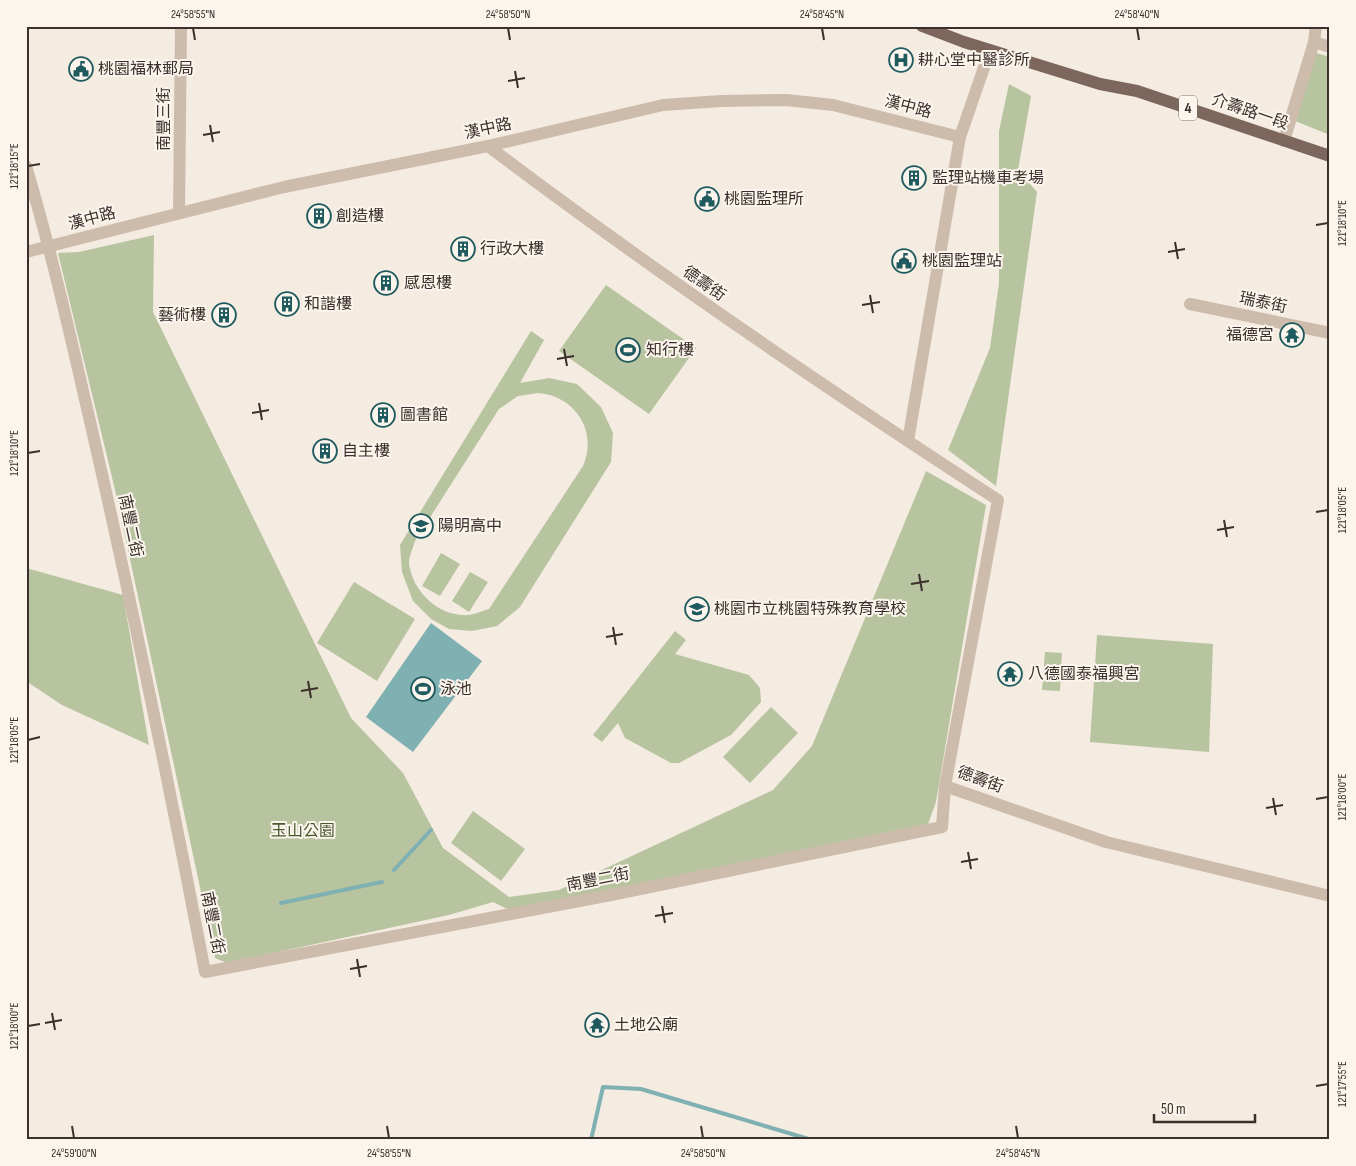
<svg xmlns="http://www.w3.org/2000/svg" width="1356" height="1166" font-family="'Sofia Sans Condensed','Noto Sans TC',sans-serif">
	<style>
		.green { fill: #b8c4a0; fill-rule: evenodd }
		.water { fill: #7fb0b2 }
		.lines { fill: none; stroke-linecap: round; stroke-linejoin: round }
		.stream { stroke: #7fb0b2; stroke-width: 4 }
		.minor { stroke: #cdbbac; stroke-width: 12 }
		.primary { stroke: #7d675c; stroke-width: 12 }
		.ticks { fill: none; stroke: #3b302b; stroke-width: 2 }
		.labels { text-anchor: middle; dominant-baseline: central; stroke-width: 4; stroke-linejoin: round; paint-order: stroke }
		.shield { fill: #fbf5ee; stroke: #756b66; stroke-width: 1 }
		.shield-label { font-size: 15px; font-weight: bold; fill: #3b302b }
		.poi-label { font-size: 16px; fill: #3b302b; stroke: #fbf5ee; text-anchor: start }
		.street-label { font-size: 16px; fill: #3b302b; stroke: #fbf5ee }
		.park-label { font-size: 16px; fill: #4a5a2e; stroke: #fbf5ee }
		.neatline { fill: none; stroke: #3b302b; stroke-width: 2 }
		.ticks-label { font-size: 12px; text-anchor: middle; fill: #3b302b }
	</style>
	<rect width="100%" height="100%" fill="#f4ebe1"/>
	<path class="green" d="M1313,52L1330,57V135L1295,121Z
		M1009,84L1031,96L1018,170L1037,192L996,486L948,450L990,348L999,283V131Z
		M154,235L153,312L351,718L403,773L443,848L509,897L559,890L773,790L812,746L926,471L986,505L936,802L928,824L519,909H507L493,902L449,915L227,963L215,958L117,498L58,253L79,252Z
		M606,285L696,348L649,414L559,351Z
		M531,331L544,340L520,383L549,378L577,384L601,407L613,433L611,462L520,607L497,626L472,631L449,629L431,619L413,601L402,572L400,545ZM538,393C576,396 598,432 583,466L489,609C482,611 471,616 463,615C436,614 412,590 409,563C409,556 413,548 415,541L499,409L518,396Z
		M441,553L460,564L440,596L422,586Z
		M26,568L123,595L149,745L62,705L26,681Z
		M470,572L488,582L469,612L452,601Z
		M354,582L415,619L377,681L317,643Z
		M675,631L686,640L675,654L749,675L760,688L761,702L731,735L679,763H671L625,738L618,723L602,742L593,735Z
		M1097,635L1213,644L1209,752L1090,742Z
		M1045,652L1062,653L1060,691L1042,690Z
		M771,707L798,733L750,783L723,757Z
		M473,811L525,849L501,881L451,843Z"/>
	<path class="water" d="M431,623L482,661L413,752L366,717Z"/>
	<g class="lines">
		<path class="stream" d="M394,870L431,830
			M281,903L382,882
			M591,1140L603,1087L641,1089L812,1140"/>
		<path class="minor" d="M1314,42L1330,47
			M1284,141L1314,42L1316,26
			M26,166C54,260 75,356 97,452C136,624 172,798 205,972L611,895L942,827L945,786L998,500C824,387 653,271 488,146
			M179,212L181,26
			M26,252L284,187L488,146L663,105L721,101L786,100L833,105L960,137
			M1190,304L1330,333
			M908,441L960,137L990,50
			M945,786L1106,842L1330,896"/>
		<path class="primary" d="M922,26L964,42L1100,84L1137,91L1330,156"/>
	</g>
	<path class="ticks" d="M193,28L195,40M508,28L510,40M822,28L824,40M1137,28L1139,40M515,71L518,88M508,81L525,78M210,125L213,142M203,135L220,132M28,166L40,164M1316,225L1328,223M1175,242L1178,259M1168,252L1185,249M870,295L873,313M862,305L880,302M564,349L567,366M557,359L574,356M259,403L262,420M252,413L269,410M28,453L40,451M1316,512L1328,510M1224,520L1227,537M1217,530L1234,527M919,574L922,591M911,584L929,581M613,627L616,645M606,637L623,634M308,681L311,698M301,691L318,688M28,740L40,737M1273,798L1276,815M1316,799L1328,797M1266,808L1283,805M968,852L971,869M961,862L978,859M662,906L665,923M655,916L673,913M357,959L360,977M350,969L367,966M52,1013L55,1030M45,1023L62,1020M28,1026L40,1024M1316,1086L1328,1084M72,1126L74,1138M387,1126L389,1138M701,1126L703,1138M1016,1126L1018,1138"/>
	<defs>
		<g id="hospital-ring" transform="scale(1.25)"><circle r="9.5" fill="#fbf5ee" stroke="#1f5a5e" stroke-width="1.5"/><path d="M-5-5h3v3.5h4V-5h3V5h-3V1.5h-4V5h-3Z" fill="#1f5a5e"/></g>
		<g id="civic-ring" transform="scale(1.25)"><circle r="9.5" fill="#fbf5ee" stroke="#1f5a5e" stroke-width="1.5"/><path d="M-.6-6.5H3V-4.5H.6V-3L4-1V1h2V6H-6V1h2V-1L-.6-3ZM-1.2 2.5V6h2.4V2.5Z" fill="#1f5a5e"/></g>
		<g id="building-ring" transform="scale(1.25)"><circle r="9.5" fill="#fbf5ee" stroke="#1f5a5e" stroke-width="1.5"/><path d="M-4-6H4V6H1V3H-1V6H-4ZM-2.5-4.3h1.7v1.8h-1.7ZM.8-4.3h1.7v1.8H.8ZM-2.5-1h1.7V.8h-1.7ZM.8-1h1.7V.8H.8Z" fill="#1f5a5e"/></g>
		<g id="temple-ring" transform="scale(1.25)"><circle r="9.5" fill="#fbf5ee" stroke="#1f5a5e" stroke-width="1.5"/><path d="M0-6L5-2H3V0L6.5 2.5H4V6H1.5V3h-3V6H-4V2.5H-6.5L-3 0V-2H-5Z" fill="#1f5a5e"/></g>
		<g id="stadium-ring" transform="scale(1.25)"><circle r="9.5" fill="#fbf5ee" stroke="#1f5a5e" stroke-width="1.5"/><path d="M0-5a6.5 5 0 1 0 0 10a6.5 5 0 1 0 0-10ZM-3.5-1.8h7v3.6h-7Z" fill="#1f5a5e"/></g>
		<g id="school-ring" transform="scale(1.25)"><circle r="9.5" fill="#fbf5ee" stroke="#1f5a5e" stroke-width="1.5"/><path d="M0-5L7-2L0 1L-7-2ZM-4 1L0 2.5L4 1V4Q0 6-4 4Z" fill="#1f5a5e"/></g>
	</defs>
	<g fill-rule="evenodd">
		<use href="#hospital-ring" x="901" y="60"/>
		<use href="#civic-ring" x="81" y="69"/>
		<use href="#building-ring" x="914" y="178"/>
		<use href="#civic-ring" x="707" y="199"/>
		<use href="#building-ring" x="319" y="216"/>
		<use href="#building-ring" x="463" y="249"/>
		<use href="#civic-ring" x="904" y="261"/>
		<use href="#building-ring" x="386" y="283"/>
		<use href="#building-ring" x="287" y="304"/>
		<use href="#building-ring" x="224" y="315"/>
		<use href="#temple-ring" x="1292" y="335"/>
		<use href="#stadium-ring" x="628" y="350"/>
		<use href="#building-ring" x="383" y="415"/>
		<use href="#building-ring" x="325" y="451"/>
		<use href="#school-ring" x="421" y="526"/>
		<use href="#school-ring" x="697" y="609"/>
		<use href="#temple-ring" x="1010" y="674"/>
		<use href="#stadium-ring" x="423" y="689"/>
		<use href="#temple-ring" x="597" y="1025"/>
	</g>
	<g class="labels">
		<rect class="shield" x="1179" y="95.5" width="18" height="25" rx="4"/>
		<g class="shield-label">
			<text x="1188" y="108">4</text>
		</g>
		<g class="poi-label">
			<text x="918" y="60">耕心堂中醫診所</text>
			<text x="98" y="69">桃園福林郵局</text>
			<text x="932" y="178">監理站機車考場</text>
			<text x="724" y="199">桃園監理所</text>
			<text x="336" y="216">創造樓</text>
			<text x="480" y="249">行政大樓</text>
			<text x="922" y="261">桃園監理站</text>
			<text x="404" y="283">感恩樓</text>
			<text x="304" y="304">和諧樓</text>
			<text x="206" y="315" text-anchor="end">藝術樓</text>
			<text x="1274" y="335" text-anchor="end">福德宮</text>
			<text x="646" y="350">知行樓</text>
			<text x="400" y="415">圖書館</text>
			<text x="342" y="451">自主樓</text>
			<text x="438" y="526">陽明高中</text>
			<text x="714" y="609">桃園市立桃園特殊教育學校</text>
			<text x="1028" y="674">八德國泰福興宮</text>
			<text x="440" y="689">泳池</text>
			<text x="614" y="1025">土地公廟</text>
		</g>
		<g class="street-label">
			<text transform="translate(908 107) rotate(15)">漢中路</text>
			<text transform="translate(1250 112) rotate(19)">介壽路一段</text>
			<text transform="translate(164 119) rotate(-90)">南豐三街</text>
			<text transform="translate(488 129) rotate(-12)">漢中路</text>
			<text transform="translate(92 219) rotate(-15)">漢中路</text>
			<text transform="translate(704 284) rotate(35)">德壽街</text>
			<text transform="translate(1263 303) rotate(12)">瑞泰街</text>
			<text transform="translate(130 526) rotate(78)">南豐二街</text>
			<text transform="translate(980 780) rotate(20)">德壽街</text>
			<text transform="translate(598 880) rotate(-11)">南豐二街</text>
			<text transform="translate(212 923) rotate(79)">南豐二街</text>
		</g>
		<g class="park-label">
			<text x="303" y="831">玉山公園</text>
		</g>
	</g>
	<rect width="1356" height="1166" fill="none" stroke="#fbf5ee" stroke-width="55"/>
	<path d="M1154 1114v8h101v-8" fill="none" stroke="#3b302b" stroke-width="2.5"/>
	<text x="1161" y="1114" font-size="15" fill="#3b302b" stroke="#fbf5ee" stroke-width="4" paint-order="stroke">50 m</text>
	<rect x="28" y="28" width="1300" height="1110" class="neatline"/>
	<g class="ticks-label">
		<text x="193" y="18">24°58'55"N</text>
		<text x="508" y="18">24°58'50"N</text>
		<text x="822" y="18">24°58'45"N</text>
		<text x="1137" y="18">24°58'40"N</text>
		<text transform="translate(14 166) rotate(-90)" y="4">121°18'15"E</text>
		<text transform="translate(1342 223) rotate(-90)" y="4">121°18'10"E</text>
		<text transform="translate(14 453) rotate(-90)" y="4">121°18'10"E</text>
		<text transform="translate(1342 510) rotate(-90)" y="4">121°18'05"E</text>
		<text transform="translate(14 740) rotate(-90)" y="4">121°18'05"E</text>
		<text transform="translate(1342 797) rotate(-90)" y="4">121°18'00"E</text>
		<text transform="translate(14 1026) rotate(-90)" y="4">121°18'00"E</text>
		<text transform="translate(1342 1084) rotate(-90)" y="4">121°17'55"E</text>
		<text x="74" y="1157">24°59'00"N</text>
		<text x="389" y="1157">24°58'55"N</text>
		<text x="703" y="1157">24°58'50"N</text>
		<text x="1018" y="1157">24°58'45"N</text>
	</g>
</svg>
